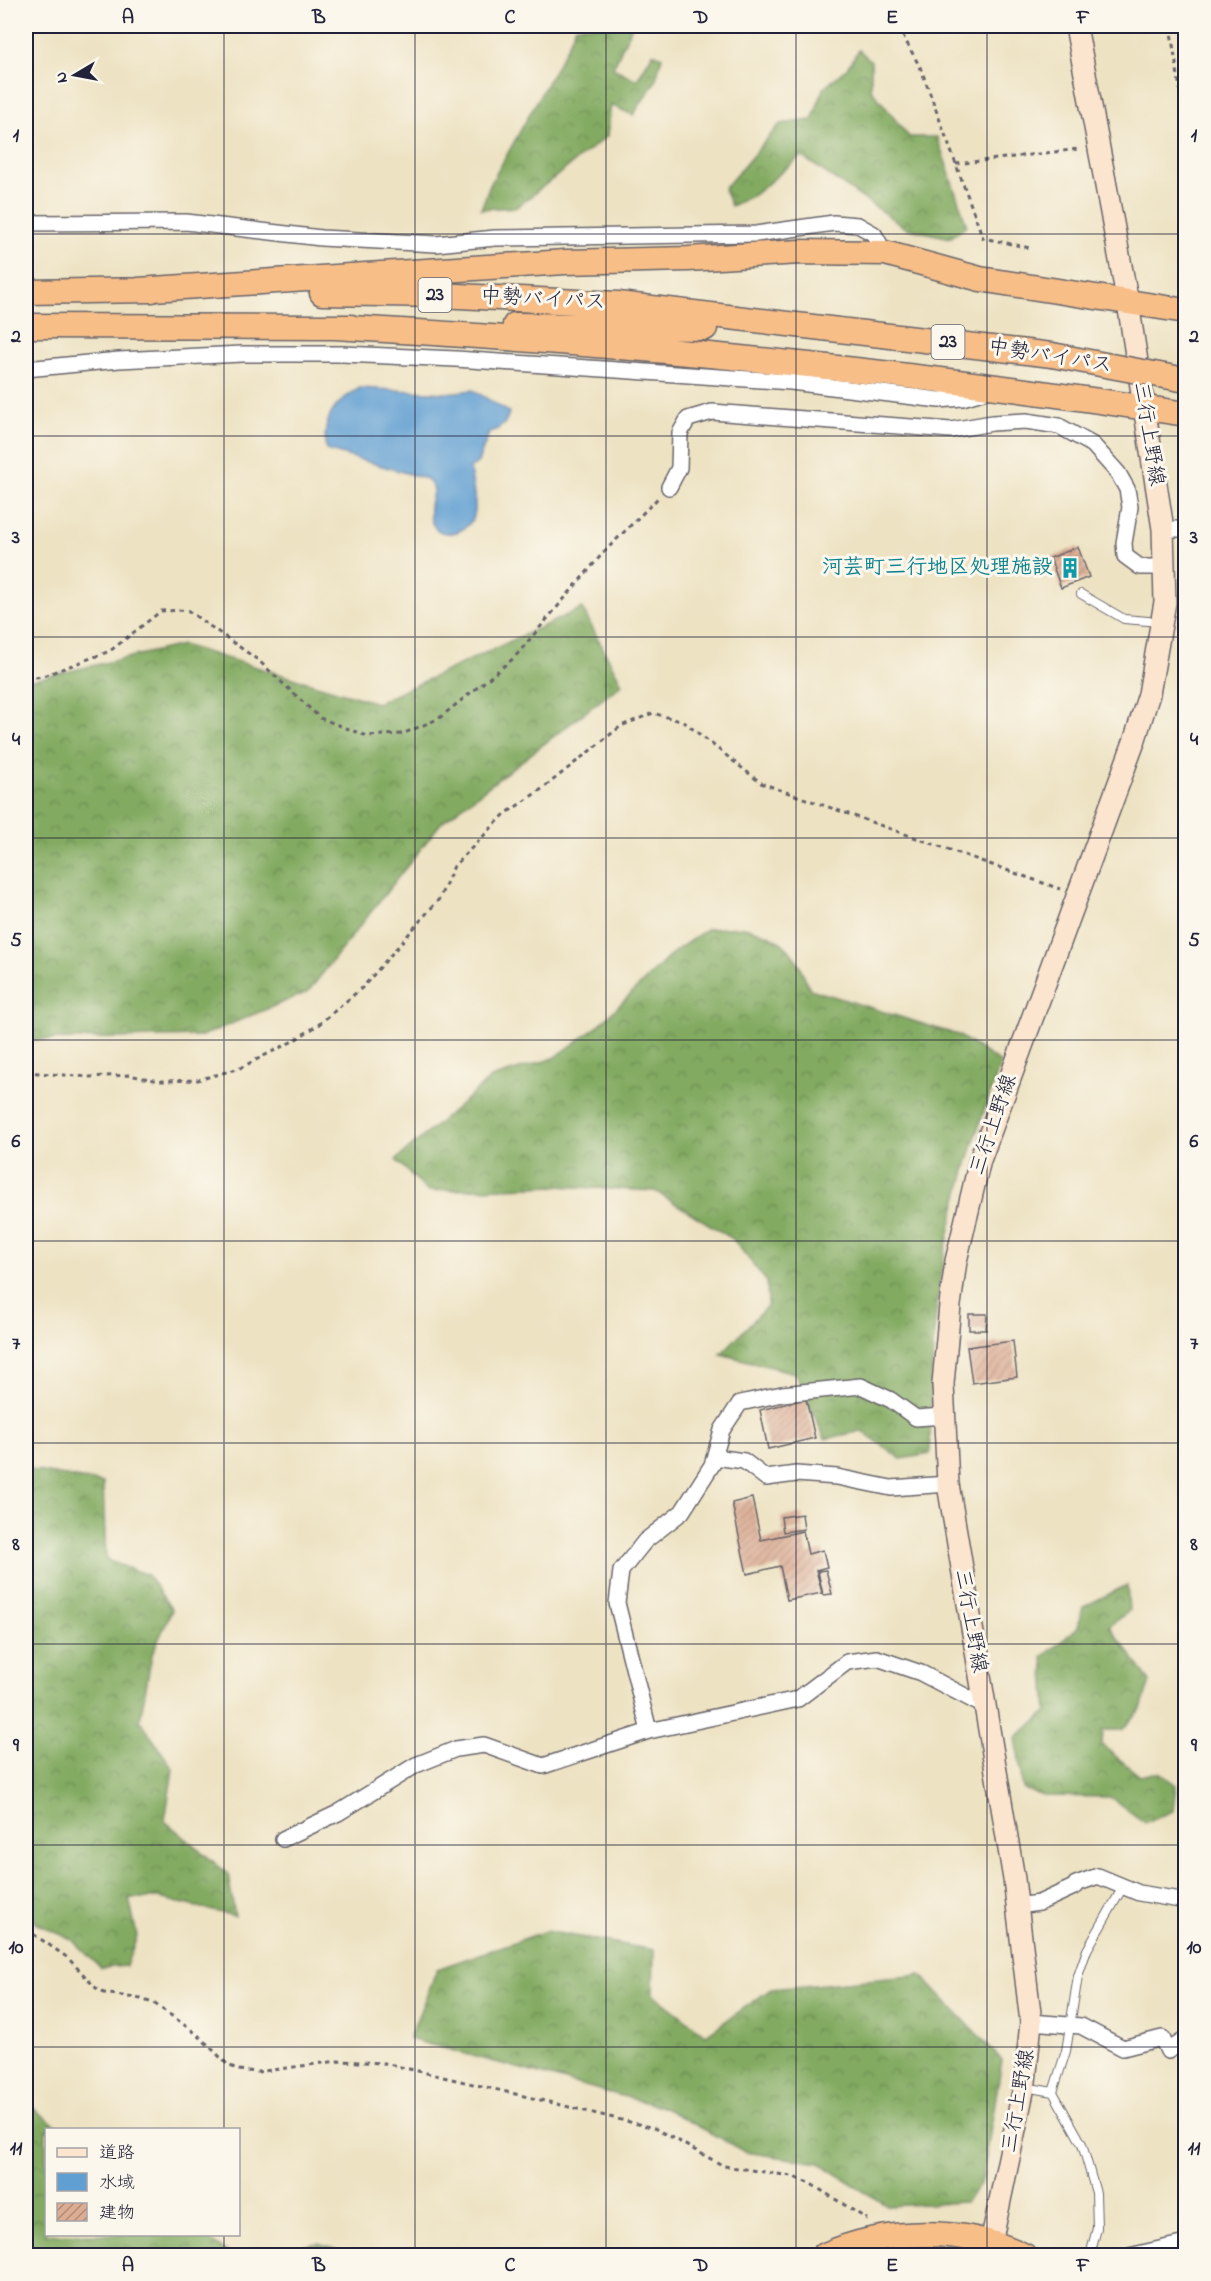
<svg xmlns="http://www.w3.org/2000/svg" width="1211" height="2281" font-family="'Indie Flower','Klee One',sans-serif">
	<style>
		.forest { fill: url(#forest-crowns); stroke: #52664e; stroke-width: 1.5 }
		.water { fill: #609fd2; stroke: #416086; stroke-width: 1.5 }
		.building { fill: url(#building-hatch) }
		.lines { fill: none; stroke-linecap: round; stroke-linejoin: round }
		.service-casing { stroke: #69656a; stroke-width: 10 }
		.minor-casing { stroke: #69656a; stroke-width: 18 }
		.secondary-casing { stroke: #69656a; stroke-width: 24 }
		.trunk-casing { stroke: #69656a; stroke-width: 27 }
		.path { stroke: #69656a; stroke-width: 3; stroke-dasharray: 4.5 4.5; stroke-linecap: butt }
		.service { stroke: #fff; stroke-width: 8 }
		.minor { stroke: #fff; stroke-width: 15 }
		.secondary { stroke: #fce5cf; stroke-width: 21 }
		.trunk { stroke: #f7be88; stroke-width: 24 }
		.trunk-bridge-casing { stroke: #69656a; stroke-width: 27; stroke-linecap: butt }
		.trunk-bridge { stroke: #f7be88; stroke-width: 24 }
		.grid { fill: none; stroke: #22223b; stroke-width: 1.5; stroke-opacity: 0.55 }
		.labels { text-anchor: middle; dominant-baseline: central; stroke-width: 6; stroke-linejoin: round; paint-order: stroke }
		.shield { fill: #fbf7ec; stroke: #636270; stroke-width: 1.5 }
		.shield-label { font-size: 20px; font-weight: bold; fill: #22223b }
		.street-label { font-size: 21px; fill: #22223b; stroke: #fbf7ec }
		.culture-label { font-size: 21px; font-weight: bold; fill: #0d838f; stroke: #fbf7ec; text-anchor: end }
		.neatline { fill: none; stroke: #22223b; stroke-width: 2 }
		.grid-label { font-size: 20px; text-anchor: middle; font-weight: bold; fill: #22223b }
	</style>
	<defs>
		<pattern id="forest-crowns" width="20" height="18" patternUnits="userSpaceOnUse" patternTransform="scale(1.5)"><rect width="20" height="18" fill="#82aa61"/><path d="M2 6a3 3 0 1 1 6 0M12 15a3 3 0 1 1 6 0" fill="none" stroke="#6a8a51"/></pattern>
		<pattern id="building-hatch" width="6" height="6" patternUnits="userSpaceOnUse" patternTransform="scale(1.5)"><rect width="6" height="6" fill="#dcac93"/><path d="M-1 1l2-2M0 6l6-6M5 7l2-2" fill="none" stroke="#b28c79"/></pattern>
	</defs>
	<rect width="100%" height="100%" fill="#fbf7ec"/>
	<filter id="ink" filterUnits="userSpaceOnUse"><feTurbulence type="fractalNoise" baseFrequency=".0167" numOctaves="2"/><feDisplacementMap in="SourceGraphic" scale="12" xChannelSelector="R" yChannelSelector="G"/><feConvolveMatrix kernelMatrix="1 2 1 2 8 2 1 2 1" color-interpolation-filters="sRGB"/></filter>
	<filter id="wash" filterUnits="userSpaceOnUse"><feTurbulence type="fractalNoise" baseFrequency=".008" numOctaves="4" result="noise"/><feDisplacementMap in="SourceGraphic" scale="24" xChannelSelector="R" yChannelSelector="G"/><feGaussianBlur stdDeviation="1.35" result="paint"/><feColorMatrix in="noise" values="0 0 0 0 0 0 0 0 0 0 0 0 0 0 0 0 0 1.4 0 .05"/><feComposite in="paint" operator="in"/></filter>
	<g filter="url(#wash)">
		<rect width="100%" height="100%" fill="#ede2c2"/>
		<path class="forest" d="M576,26H632L613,68L637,80L653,53L662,57L655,82L633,115L611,105L607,136L517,207L481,209L490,185L567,47Z
			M859,50L871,61V89L909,137H937L967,226L950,238L906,228L801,156L754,195L731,206L724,189L780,124L812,120L824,88L847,68Z
			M582,608L622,684L441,823L308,992L202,1036L26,1040V681L182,645L377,703Z
			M744,927C787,939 792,948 810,989L958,1035L1001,1063C974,1137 948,1216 938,1295C931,1348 931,1401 930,1454L901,1459L862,1431L825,1439L795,1373L721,1354L768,1305L767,1282L733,1239L655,1191L555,1186L428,1191L396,1160L491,1078L554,1058L597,1027L675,951L707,929Z
			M26,1469L103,1483L106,1560L148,1575L172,1610L152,1654L140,1720L173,1769L165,1821L228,1874L235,1916L159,1898H129L137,1936L126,1966L101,1968L71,1939L37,1924L26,1908Z
			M1127,1585L1129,1611L1109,1626L1150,1681L1141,1709L1122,1730H1103L1102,1745L1140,1776L1159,1772L1176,1785L1173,1811L1145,1823L1110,1797L1043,1796L1023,1789L1016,1737L1047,1712L1043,1657L1078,1627L1083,1607Z
			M546,1931L654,1950L653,1994L706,2035L771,1989L921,1975L1002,2060L982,2182L965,2202L887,2206L820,2163L745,2152L663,2107L409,2039L437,1969Z
			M26,2103L61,2129L46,2130V2234L203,2235L231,2255H26Z
			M318,2243L355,2255H257Z"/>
		<path class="water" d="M360,388L446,393L473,390L509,412C506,425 501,428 489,433L478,462L470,469C472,482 476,498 475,511C472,539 414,549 434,489L427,479L326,450C322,419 333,403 360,388Z"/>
		<g id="blocks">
			<path class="building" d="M1078,547L1089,577L1061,588L1050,558Z
				M969,1314H987L986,1330H969Z
				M1013,1341L1017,1377L972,1383L967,1347Z
				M806,1399L815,1438L768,1449L760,1410Z
				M752,1498L761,1540L803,1531L808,1554L823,1550L827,1567L816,1570L822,1593L787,1600L780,1566L747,1574L732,1503Z
				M802,1514L804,1529L783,1532L781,1517Z
				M826,1570L832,1594L823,1595L818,1571Z"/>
		</g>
	</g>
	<g filter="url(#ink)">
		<use href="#blocks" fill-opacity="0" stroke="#69656a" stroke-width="1.5"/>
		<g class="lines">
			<g class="service-casing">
				<path id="service" d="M1081,594L1124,619L1160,622
					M1036,2089L1053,2092
					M1090,2256L1097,2228L1096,2193L1082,2144L1053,2092L1066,2051L1078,1976L1087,1950L1123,1887"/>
			</g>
			<g class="minor-casing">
				<path id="minor" d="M26,223L186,222L321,238L436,244L495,238L756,234L834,223L858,225L874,234L885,253
					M26,369L119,360L242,354H342L456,359L791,382L939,400L962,398L989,390
					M669,487L679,468L680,433L688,419L712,412L951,430L992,423L1026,421L1059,426L1093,445L1118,473L1127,489L1130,507L1124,543L1125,556L1140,567H1165
					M1163,529H1186
					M715,1457L744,1461L766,1478L796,1474L837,1477L891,1488L948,1484
					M649,1731L617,1603L621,1571L645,1541L682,1512L712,1465L722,1430L740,1403L782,1394L861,1386L891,1400L916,1418L943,1416
					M283,1839L338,1813L416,1765L456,1749L484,1745L543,1766L649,1731L798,1699L847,1662L877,1658L921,1673L984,1706
					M1017,1906L1039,1903L1076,1886V1884L1098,1876L1139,1893L1186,1901
					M1031,2022L1081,2026L1123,2048L1162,2038L1168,2051L1186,2039
					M1129,2256L1186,2243"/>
			</g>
			<g class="secondary-casing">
				<path id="secondary" d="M991,2243L1025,2082L1031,2022L1014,1879L948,1484L943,1384L950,1305L956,1261L980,1160L1134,742L1149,694L1165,602L1163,529L1128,303L1076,26"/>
			</g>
			<g class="trunk-casing">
				<path id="trunk" d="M138,290L565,262L688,259L800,252L885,253L980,279L1186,311
					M26,292L152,290
					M322,293L439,295L618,304L1052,355
					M515,325L705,328
					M26,326L351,327
					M335,327C619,343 905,370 1186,414
					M823,2256C883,2228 965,2226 1025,2256"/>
			</g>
			<path class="path" d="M902,26V34L921,69L983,238L1030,248
				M1170,26L1186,126
				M956,164L1079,149
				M26,678L43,676L110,651L161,611L187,610L258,660L320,718L367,736L402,734L438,719L514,658L603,553L659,497
				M26,1072L89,1077L128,1075L160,1081L198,1080L240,1068L293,1041L318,1025L363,987L439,899L454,866L505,814L542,789L621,726L653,713L684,722L761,783L1060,889
				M26,1929L68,1958L96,1988L104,1993L141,1999L155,2004L197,2034L228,2065L239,2070L257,2072L338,2061L384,2063L545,2101L654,2128L724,2166L791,2176L811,2184L867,2219"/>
			<use href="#service" class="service"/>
			<use href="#minor" class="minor"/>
			<use href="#secondary" class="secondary"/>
			<use href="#trunk" class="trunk"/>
			<g class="trunk-bridge-casing">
				<path id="trunk-bridge" d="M1052,355L1186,380"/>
			</g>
			<use href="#trunk-bridge" class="trunk-bridge"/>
		</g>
	</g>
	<path class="grid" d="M224,26V2130M415,26V2256M606,26V2256M796,26V2256M987,26V2256M26,234H1186M26,436H1186M26,637H1186M26,838H1186M26,1040H1186M26,1241H1186M26,1443H1186M26,1644H1186M26,1845H1186M26,2047H1186M224,2234V2256"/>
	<defs>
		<g id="building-bare" transform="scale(1.62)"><path d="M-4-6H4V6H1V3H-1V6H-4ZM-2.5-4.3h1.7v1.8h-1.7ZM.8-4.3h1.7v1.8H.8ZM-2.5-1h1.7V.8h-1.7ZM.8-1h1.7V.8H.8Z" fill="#0f9aa8" stroke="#fbf7ec" stroke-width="2.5" paint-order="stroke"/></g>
	</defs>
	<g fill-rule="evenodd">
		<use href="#building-bare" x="1070" y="568"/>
	</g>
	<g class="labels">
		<g class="shield">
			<rect x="418.5" y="278" width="33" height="34" rx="4.5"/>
			<rect x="931.5" y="325" width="33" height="34" rx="4.5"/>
		</g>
		<g class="shield-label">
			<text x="435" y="295">23</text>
			<text x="948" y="342">23</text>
		</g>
		<g class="street-label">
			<text transform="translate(543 300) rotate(3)">中勢バイパス</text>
			<text transform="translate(1050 357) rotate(9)">中勢バイパス</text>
			<text transform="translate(1148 434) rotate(81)">三行上野線</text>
			<text transform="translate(994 1125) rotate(-71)">三行上野線</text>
			<text transform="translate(970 1621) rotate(80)">三行上野線</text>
			<text transform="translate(1019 2101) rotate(-80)">三行上野線</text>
		</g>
		<g class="culture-label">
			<text x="1053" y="568">河芸町三行地区処理施設</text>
		</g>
	</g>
	<rect width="1211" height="2281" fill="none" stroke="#fbf7ec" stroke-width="66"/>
	<rect x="45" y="2128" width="195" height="108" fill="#fbf7ec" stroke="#a4a2a5" stroke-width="1.5"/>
	<rect x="57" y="2148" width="30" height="9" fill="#fce5cf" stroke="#a4a2a5" stroke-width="1.5"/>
	<text x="99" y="2158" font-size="18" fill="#22223b">道路</text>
	<rect x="57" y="2173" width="30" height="18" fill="#609fd2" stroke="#a4a2a5" stroke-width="1.5"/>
	<text x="99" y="2188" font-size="18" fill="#22223b">水域</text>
	<rect x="57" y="2203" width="30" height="18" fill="url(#building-hatch)" stroke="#a4a2a5" stroke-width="1.5"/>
	<text x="99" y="2218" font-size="18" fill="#22223b">建物</text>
	<g transform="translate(75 75) rotate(260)" stroke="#fbf7ec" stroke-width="4.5" paint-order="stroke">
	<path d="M0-4.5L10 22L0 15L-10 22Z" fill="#22223b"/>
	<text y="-9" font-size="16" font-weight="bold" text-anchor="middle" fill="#22223b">N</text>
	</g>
	<rect x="33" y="33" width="1145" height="2215" class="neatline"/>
	<g class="grid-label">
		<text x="128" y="23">A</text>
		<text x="319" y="23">B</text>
		<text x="510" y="23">C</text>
		<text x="701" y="23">D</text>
		<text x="892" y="23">E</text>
		<text x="1083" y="23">F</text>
		<text x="16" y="141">1</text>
		<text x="1194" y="141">1</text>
		<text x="16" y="342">2</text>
		<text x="1194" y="342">2</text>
		<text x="16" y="543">3</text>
		<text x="1194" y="543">3</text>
		<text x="16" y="745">4</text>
		<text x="1194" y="745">4</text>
		<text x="16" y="946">5</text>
		<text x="1194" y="946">5</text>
		<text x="16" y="1147">6</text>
		<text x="1194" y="1147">6</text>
		<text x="16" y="1349">7</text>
		<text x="1194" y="1349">7</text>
		<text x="16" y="1550">8</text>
		<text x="1194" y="1550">8</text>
		<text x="16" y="1751">9</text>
		<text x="1194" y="1751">9</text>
		<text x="16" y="1953">10</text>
		<text x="1194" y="1953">10</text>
		<text x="16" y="2154">11</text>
		<text x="1194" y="2154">11</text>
		<text x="128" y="2271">A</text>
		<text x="319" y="2271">B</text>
		<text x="510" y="2271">C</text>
		<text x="701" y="2271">D</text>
		<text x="892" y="2271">E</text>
		<text x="1083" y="2271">F</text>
	</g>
</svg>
